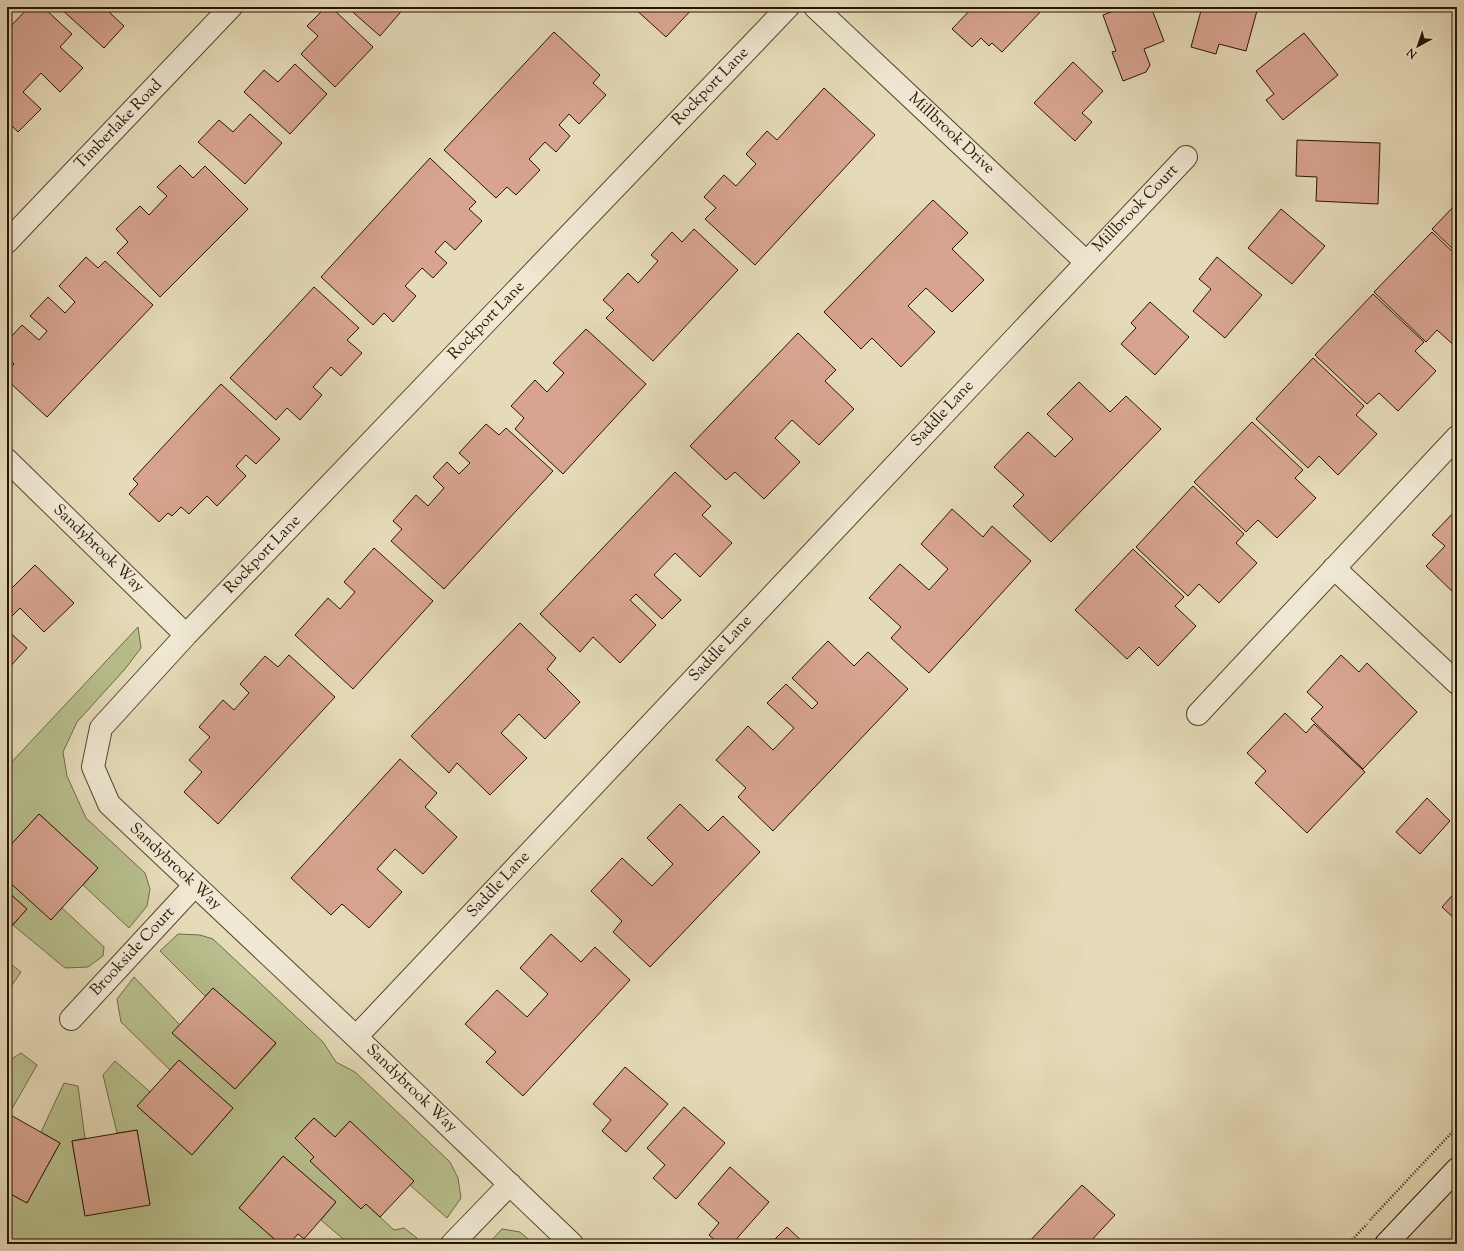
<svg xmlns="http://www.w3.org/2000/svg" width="1464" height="1251" font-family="'Sorts Mill Goudy',serif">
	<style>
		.green { fill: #b8bf8d; stroke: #706a46 }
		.building { fill: #d8a490; stroke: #291500 }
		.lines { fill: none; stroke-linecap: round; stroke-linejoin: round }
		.street-casing { stroke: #58462e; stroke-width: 24 }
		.secondary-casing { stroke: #291500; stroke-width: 24 }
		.path { stroke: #291500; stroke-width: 2.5; stroke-dasharray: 1 2; stroke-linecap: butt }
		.street { stroke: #efe8d2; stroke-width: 22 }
		.secondary { stroke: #efe8d2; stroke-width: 22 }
		.labels { text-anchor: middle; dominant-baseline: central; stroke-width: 3; stroke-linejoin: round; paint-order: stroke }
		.street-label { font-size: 16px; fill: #291500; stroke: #efe8d2 }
	</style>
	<rect width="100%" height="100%" fill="#e6dbb9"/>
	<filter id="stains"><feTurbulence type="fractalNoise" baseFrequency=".005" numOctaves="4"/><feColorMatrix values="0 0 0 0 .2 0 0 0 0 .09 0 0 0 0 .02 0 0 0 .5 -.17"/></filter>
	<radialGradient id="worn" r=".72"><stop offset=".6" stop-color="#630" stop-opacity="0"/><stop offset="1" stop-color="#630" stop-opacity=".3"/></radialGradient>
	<path class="green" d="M138,627L141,648L125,669L77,722L63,752L67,776L86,818L145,873L150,889L147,906L129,928L83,885L98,868L39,814L7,849V767Z
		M7,880L51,919L62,908L104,947L103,956L88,967L65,968L13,925L27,909L7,891Z
		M178,934L200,935L213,939L323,1042L336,1062L355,1072L450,1162L458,1178L461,1198L447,1218L410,1185L350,1121L335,1137L314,1118L295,1138L314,1157L310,1161L361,1209L366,1204L394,1230L404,1228L417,1238L416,1244H349L321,1220L336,1202L283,1156L239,1208L280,1244H7V1192L27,1203L60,1143L41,1132L64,1083L78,1086L85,1138L72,1141L85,1215L150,1204L137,1130L117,1133L103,1075L115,1061L150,1092L138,1107L192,1155L233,1108L179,1060L170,1070L121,1022L117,999L134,977L180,1025L173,1034L235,1089L276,1044L213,988L205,996L160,951Z
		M7,961L21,972L12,985L7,984Z
		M21,1053L37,1065L9,1114L7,1113V1062Z
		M502,1229L520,1232L534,1244H488Z"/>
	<path class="building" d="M29,7H43L72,34L60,47L83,68L60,92L41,73L23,92L41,109L18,132L7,121V30Z
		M59,7H115L110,13L124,26L104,48Z
		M326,7H331L373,47L335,87L301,54L318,36L307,26Z
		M347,7H405L380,36Z
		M633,7H694L666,37Z
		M973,7H1045L1002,52L992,43L989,46L981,38L972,47L952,29Z
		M1124,7H1151L1164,41L1144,49L1150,65L1146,72L1123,81L1112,52L1116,51L1103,15Z
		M1202,7H1258L1246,51L1219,44L1216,54L1191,47Z
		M554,32L600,75L593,83L606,95L579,124L569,114L559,125L570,136L556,152L545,142L529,159L540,170L516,195L507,187L496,198L444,150Z
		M1304,33L1338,75L1283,120L1266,100L1274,94L1256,71Z
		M1073,62L1103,91L1082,113L1092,122L1075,141L1034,103Z
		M295,64L327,94L290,134L244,92L264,70L278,82Z
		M824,88L875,135L755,265L705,219L716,208L704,197L724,175L736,186L756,164L746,154L767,131L777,140Z
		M250,114L282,143L245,184L198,142L219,120L233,132Z
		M1297,140L1380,143L1378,204L1316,201L1317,177L1296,176Z
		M430,158L476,202L469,209L482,221L455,250L445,241L435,252L447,263L433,278L422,268L405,286L416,296L393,322L384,313L373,325L321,277Z
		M180,165L193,178L205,166L248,209L160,297L117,253L128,242L116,229L140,206L149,215L167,196L157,187Z
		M933,200L968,233L952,249L984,280L952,312L926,288L908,306L935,332L901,367L872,338L861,349L824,312Z
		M1457,203V253L1432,229Z
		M1281,209L1325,246L1292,284L1248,248Z
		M694,229L738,270L653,361L606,318L614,310L603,300L628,273L638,283L658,261L651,255L672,232L682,242Z
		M1432,232L1457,256V348L1437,330L1426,342L1374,292Z
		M86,257L98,268L105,261L153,305L47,417L7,380V371L14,364L7,357V341L22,325L39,340L47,331L30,316L48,297L65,313L75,302L59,286Z
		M1217,257L1262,295L1225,338L1193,311L1211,289L1199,279Z
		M314,287L359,328L347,340L362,353L341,376L331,367L313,387L322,395L300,420L287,408L276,420L230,378Z
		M1373,294L1424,342L1415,351L1436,371L1398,411L1379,393L1367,404L1315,355Z
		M1150,302L1189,337L1155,375L1121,344L1136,328L1131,323Z
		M586,329L646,384L563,474L515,429L524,418L511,406L535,380L547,392L564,373L553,363Z
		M798,333L836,370L825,381L854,409L819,445L792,420L775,438L800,462L764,499L735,472L726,480L690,446Z
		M1313,358L1364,406L1356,415L1377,434L1338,475L1319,456L1308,468L1256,419Z
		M1079,382L1110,412L1126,396L1161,429L1051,542L1013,506L1024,495L994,467L1028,432L1055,457L1073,439L1047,414Z
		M221,384L280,439L256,464L246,455L236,466L246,476L217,506L207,496L189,514L181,507L172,516L168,513L159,522L129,494L138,484L133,479Z
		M1252,422L1303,470L1295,478L1316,498L1277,538L1258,520L1246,532L1194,482Z
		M486,424L499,435L506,428L553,471L444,589L391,541L402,529L393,521L416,495L428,506L444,488L433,477L447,462L459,474L470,463L459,453Z
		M675,472L711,506L702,515L732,543L700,577L675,553L654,575L681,600L662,619L636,594L630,600L656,625L620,663L593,637L580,652L540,614Z
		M1193,486L1244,534L1236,543L1257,563L1219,603L1199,584L1188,596L1136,547Z
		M952,509L983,537L992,526L1031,561L929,673L891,638L901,627L869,598L900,564L929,590L948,569L921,544Z
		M1457,509V596L1426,566L1445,546L1432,535Z
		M374,548L433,601L353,689L295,635L328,598L340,609L355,592L344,582Z
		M1133,549L1184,597L1175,606L1196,626L1158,666L1139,647L1127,659L1075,610Z
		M35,565L74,603L44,632L20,608L7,621V588L9,591Z
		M520,623L556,658L547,669L580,702L545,739L519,714L501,733L527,758L490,795L457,763L449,773L411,736Z
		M7,630L27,648L7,670Z
		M828,641L854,666L868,652L908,689L773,831L738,797L746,788L716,760L748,726L773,750L794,728L767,703L786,684L812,709L818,703L792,678Z
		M289,655L335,697L218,824L184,792L202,772L189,760L210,737L199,727L223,700L234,710L249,693L240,684L265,656L278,667Z
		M1341,655L1359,672L1367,663L1417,712L1363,769L1311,719L1323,707L1307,692Z
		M1285,713L1306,733L1314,724L1365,772L1307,833L1255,783L1266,771L1247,753Z
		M400,759L437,793L425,807L457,837L423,874L395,849L377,869L402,892L369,928L342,904L331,915L291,878Z
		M1427,798L1450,821L1420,854L1396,832Z
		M680,804L708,831L723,816L760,852L650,967L613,932L622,921L591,891L622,858L652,886L673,864L647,838Z
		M39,814L98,868L51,920L7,880V849Z
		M1457,890V921L1442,907Z
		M7,891L27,909L7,931Z
		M551,934L581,962L595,947L630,980L523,1096L486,1062L496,1052L465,1024L497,990L527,1017L548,994L520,968Z
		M213,988L276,1043L235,1089L172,1033Z
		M179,1060L233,1108L192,1155L137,1106Z
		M625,1067L668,1104L626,1152L602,1131L611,1120L593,1104Z
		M684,1107L725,1143L676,1199L653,1178L665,1165L647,1148Z
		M7,1113L60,1143L27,1203L7,1192Z
		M314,1118L335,1137L350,1121L414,1181L380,1217L366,1204L361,1209L310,1161L314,1157L295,1138Z
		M137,1130L150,1205L85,1216L72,1141Z
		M283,1156L336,1202L304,1239L298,1234L289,1244H280L239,1208Z
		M730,1167L769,1202L732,1244H719L709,1235L719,1223L698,1204Z
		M1082,1185L1115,1215L1088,1244H1029L1028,1243Z
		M787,1227L805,1244H770Z"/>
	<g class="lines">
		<g class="street-casing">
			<path id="street" d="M815,7L1086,262
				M7,242L231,7
				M7,460L186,635L101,728L93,767L109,804L356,1037L572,1244
				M1334,568L1457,683
				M186,635L788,7
				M1198,714L1457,437
				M71,1019L195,885
				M356,1037L1186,157
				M452,1244L510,1184"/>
		</g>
		<g class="secondary-casing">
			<path id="secondary" d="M1386,1244L1457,1169"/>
		</g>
		<path class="path" d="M1370,1220L1457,1127
			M1348,1244L1367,1224"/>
		<use href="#street" class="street"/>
		<use href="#secondary" class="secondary"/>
	</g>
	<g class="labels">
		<g class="street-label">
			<text transform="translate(711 87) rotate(-46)">Rockport Lane</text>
			<text transform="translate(119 125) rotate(-46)">Timberlake Road</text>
			<text transform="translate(951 134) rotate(43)">Millbrook Drive</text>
			<text transform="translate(1136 209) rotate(-46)">Millbrook Court</text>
			<text transform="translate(487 321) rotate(-46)">Rockport Lane</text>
			<text transform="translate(943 414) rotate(-47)">Saddle Lane</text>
			<text transform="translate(98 549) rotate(44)">Sandybrook Way</text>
			<text transform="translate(263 555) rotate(-46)">Rockport Lane</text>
			<text transform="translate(721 649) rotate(-47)">Saddle Lane</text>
			<text transform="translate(175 867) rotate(43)">Sandybrook Way</text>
			<text transform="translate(499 885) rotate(-47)">Saddle Lane</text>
			<text transform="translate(133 952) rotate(-47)">Brookside Court</text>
			<text transform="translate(411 1089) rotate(44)">Sandybrook Way</text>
		</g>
	</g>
	<rect width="1464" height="1251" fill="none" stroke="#e6dbb9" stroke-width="24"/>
	<rect x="8" y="8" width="1448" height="1235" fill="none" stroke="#291500" stroke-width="2"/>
	<rect x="12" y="12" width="1440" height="1227" fill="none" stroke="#291500"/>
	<g transform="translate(1418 46) rotate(220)" stroke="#efe8d2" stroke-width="3" paint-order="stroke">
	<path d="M0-3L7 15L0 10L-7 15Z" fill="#291500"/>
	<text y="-6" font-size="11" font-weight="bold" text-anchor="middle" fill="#291500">N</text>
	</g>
	<rect width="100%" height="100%" filter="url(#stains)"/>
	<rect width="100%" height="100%" fill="url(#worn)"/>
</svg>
